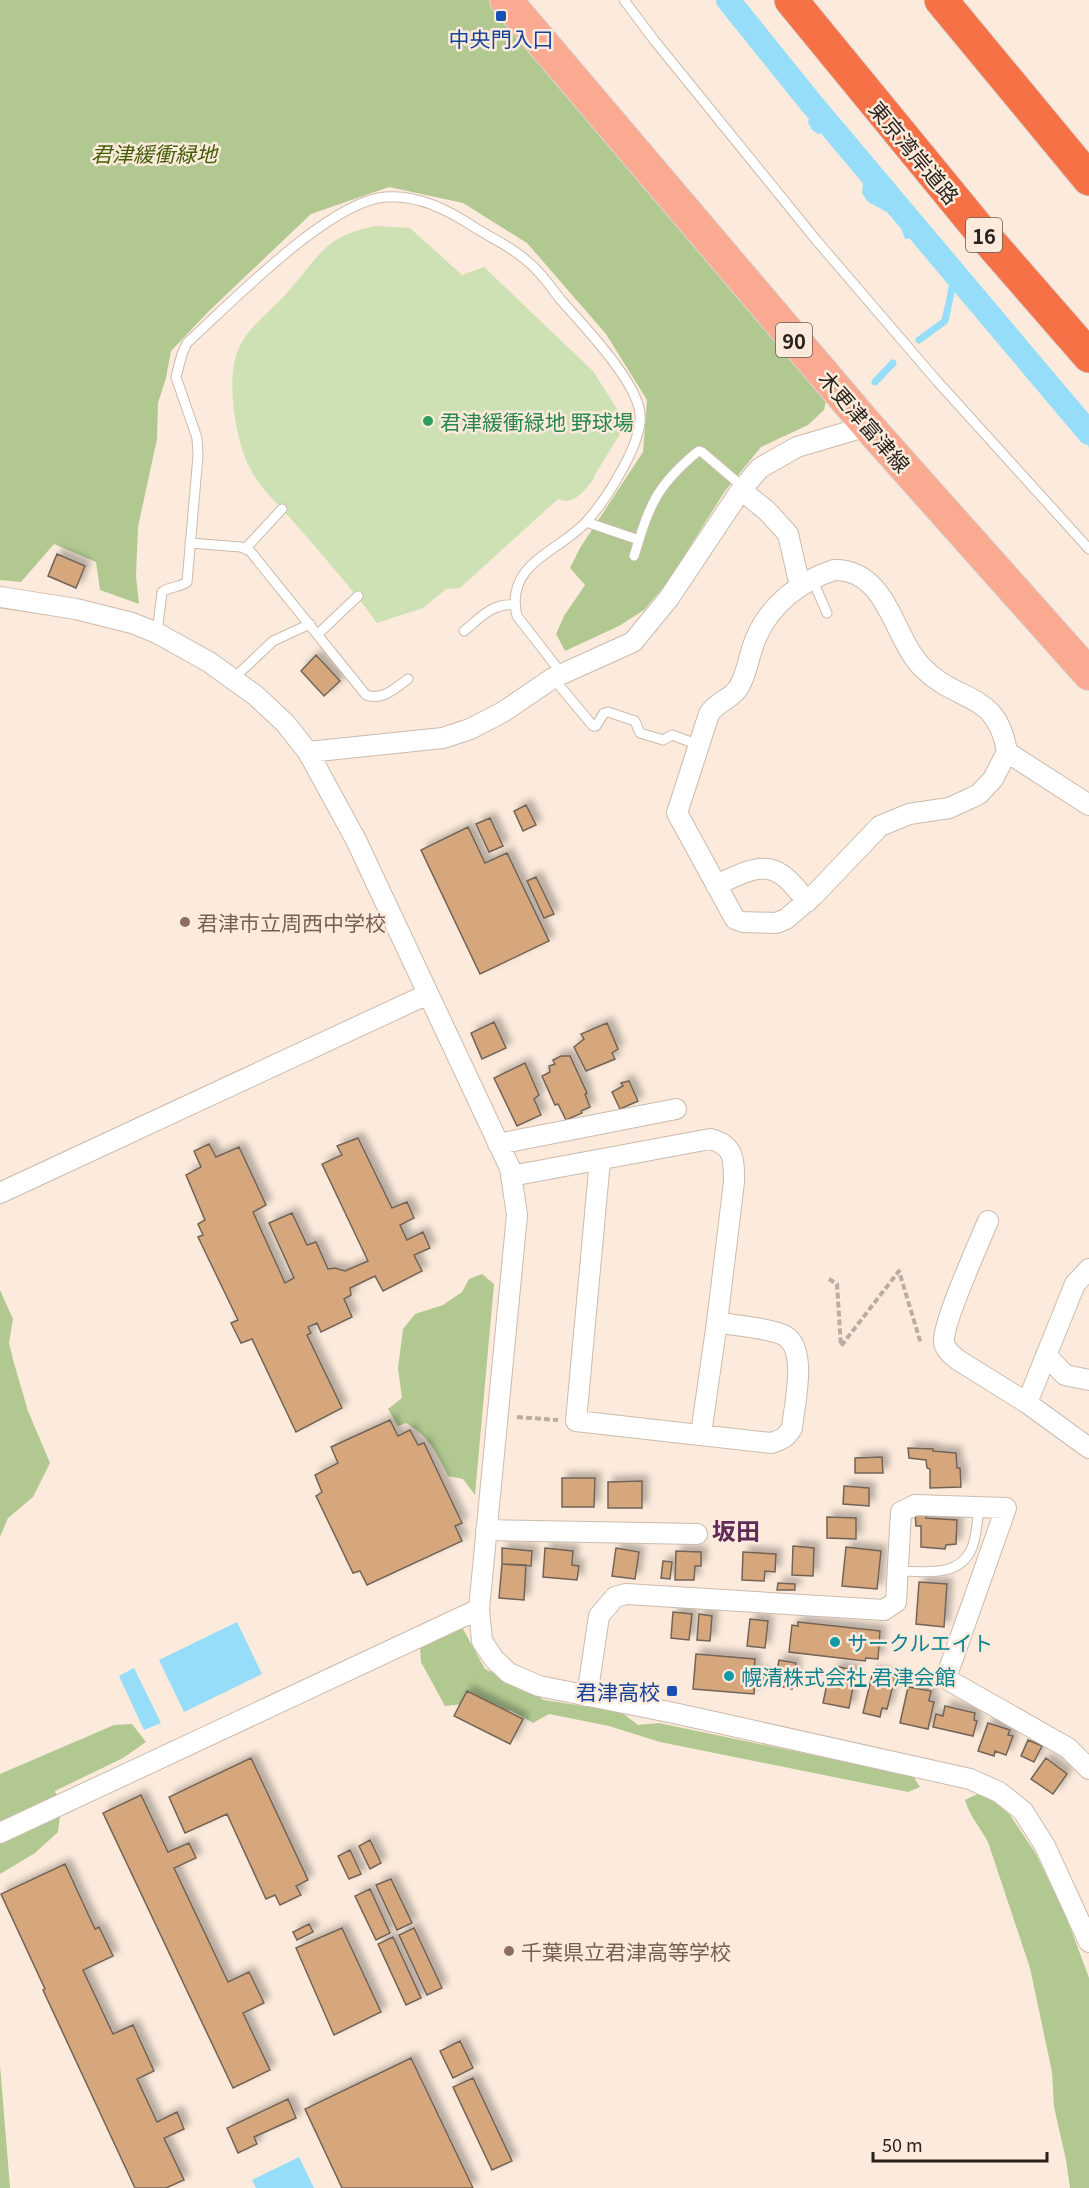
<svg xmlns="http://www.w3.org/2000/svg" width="1089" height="2188" font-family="Georgia,'Noto Sans JP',serif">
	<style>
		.green { fill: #cde1b4 }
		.forest { fill: #b1c991 }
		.water { fill: #96ddf9 }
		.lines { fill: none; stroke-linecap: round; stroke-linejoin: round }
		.stream { stroke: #96ddf9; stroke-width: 7 }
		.canal { stroke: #96ddf9; stroke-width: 24 }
		.building { fill: #d6a77c; stroke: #726457; stroke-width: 1.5; filter: url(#shadow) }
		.lane-casing { stroke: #cbbbad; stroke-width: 11 }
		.street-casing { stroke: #cbbbad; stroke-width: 22 }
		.primary-casing { stroke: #d8d7d6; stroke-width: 34 }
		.highway-casing { stroke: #d8d7d6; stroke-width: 35 }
		.path { stroke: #bbada1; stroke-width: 4; stroke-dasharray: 6 3; stroke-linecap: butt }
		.lane { stroke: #fff; stroke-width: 9 }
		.street { stroke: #fff; stroke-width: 20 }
		.primary { stroke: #faaa91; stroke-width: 32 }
		.highway { stroke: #f77147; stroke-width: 33 }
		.transit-dot { fill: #1a4fb4; stroke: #fcebdc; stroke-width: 2 }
		.leisure-dot { fill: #2e9e5b; stroke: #fcebdc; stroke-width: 2 }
		.education-dot { fill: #8d6e63; stroke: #fcebdc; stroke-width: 2 }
		.culture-dot { fill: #0f9aa8; stroke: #fcebdc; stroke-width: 2 }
		.labels { text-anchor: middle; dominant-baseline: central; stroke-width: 5; stroke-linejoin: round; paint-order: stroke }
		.shield { fill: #fcebdc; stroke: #685f56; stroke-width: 1.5 }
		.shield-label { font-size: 20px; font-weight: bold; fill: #29231d }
		.transit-label { font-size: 21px; fill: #164399; stroke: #fcebdc }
		.street-label { font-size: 21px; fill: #29231d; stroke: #fcebdc }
		.park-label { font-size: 21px; font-style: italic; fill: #435e07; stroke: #fcebdc }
		.leisure-label { font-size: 21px; fill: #27864d; stroke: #fcebdc; text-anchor: start }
		.education-label { font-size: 21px; fill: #785e54; stroke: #fcebdc; text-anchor: start }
		.culture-label { font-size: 21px; fill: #0d838f; stroke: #fcebdc; text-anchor: start }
		.quarter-label { font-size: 24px; font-weight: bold; fill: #602b58; stroke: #fcebdc }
	</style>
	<defs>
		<filter id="shadow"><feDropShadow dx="5.5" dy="-5.5" stdDeviation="3" flood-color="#0004"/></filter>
	</defs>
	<rect width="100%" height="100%" fill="#fcebdc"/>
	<path class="green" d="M377,226L410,228L462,275L484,267L593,371L617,409L620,434L594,476L593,480C584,491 574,506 558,499L460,588L446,589L423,608L377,623C350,586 320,552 290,518C277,503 261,489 252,472C236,445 226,382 237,353C246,328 269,313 286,294C319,257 324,235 377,226Z"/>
	<path class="forest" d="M0,0H491L616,151L827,395L824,410L808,425L761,447L725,491L667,583L644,610L619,626L565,651L556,634L564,616L585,585L570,568L580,548L643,452L647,400L606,334L527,243L463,203L389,187L311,214L209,311L171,351L166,378L158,403L157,439L138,527L136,576L139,604L100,590L96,562L54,544L21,582L0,580Z
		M482,1274L494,1284L475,1495L463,1479L448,1476C436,1452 430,1437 406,1423L398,1426L388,1409L402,1398L398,1368L403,1329L415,1314L443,1305L462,1292L469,1279Z
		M0,1290L13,1319L9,1343L14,1363L28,1411L50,1463L33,1497L8,1518L0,1537Z
		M447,1629H463L485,1669L518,1684L544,1700L621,1712L638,1725L659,1723L913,1776L920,1787L908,1792L660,1742L609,1726L549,1714L533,1723L512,1711L473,1703L445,1706L421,1662L420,1647Z
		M132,1724L146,1742L123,1758L55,1791L61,1807L58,1832L35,1853L0,1874V1774L114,1725Z
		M982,1792L1010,1815L1036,1854L1066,1916L1089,1978V2188H1070L1066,2160L1054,2107L1052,2072L1030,1968L988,1842C980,1827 969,1815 965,1800Z
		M0,2065L10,2188H0Z"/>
	<path class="water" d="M811,103L941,257L931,259L914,238L905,239L901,228L887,212L868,202L862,193L863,183L858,175L837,151L836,144L827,132L818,134L812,130L808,122L812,111Z
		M1075,404L1089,420V449L1088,444L1063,415Z
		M237,1622L262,1674L184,1712L159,1660Z
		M134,1668L161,1723L144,1730L119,1676Z
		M299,2157L314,2188H256L252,2180Z"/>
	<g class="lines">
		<path class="stream" d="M919,340L945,321L955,274
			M875,382L893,363"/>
		<path class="canal" d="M728,0L811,103L1089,433"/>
	</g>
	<path class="building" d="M57,554L85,566L76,588L48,576Z
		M316,655L340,681L324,696L301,671Z
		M526,805L536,825L523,831L514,811Z
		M490,818L503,846L489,852L476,824Z
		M468,827L485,863L507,853L549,941L480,974L421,850Z
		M536,877L554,914L544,918L527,881Z
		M494,1022L506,1048L482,1059L471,1033Z
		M607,1023L618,1049L612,1053L615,1059L586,1071L574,1047L584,1039L581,1034Z
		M561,1056H570L587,1093L585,1094L590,1107L581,1111L582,1113L566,1120L558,1104L555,1105L542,1076L550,1072L549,1066L555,1064L553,1060Z
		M525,1063L539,1095L534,1099L541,1115L517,1126L494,1078Z
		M629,1081L638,1101L620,1109L612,1092L623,1086L621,1083Z
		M358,1138L392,1208L407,1202L414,1218L400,1225L407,1240L423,1232L430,1248L414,1255L422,1271L383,1291L375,1276L350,1288L351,1295L344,1299L352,1317L321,1332L317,1323L308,1327L311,1333L307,1335L342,1408L296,1432L252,1339L241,1343L231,1323L238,1320L198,1237L203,1235L198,1224L205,1220L186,1175L201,1167L194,1151L209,1144L216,1157L239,1147L266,1205L253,1212L285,1283L294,1278L269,1223L292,1213L307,1245L316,1242L328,1269L335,1268L345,1271L368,1261L322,1164L342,1155L337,1146Z
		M390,1420L398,1436L410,1430L418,1445L424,1443L462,1523L455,1526L462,1541L367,1585L360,1571L353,1573L316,1496L322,1492L315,1475L338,1463L331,1447Z
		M908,1448L933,1449V1451L956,1453L957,1468H960L961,1487L930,1488V1469L927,1468L926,1460L909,1458Z
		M882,1457L883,1473H855V1458Z
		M562,1478H595L594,1507H562Z
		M642,1481V1508H608V1482Z
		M844,1486L869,1488V1506L843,1504Z
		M926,1512V1518L957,1520L956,1544L946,1545L945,1549L921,1547V1526H916L915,1513Z
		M827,1517L856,1518V1539L827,1538Z
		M793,1546L814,1548L813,1576L792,1575Z
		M846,1547L881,1551L877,1589L842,1586Z
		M502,1548L532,1551L531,1566L502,1564Z
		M545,1548L573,1551L572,1565L579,1566L577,1580L543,1577Z
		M616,1548L639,1552L635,1579L612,1576Z
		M676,1551L701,1552V1566H695L694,1580H675Z
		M743,1552L776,1554L775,1572L765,1571L764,1581L742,1580Z
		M663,1561L672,1562L670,1579L661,1578Z
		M502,1564L526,1565L524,1600L499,1598Z
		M919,1582L947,1584L944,1627L916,1624Z
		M778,1583L795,1584V1590H777Z
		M673,1612L692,1614L689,1640L671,1638Z
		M699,1614L712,1616L710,1641L697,1640Z
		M750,1619L768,1621L765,1648L747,1646Z
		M798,1622L880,1631L878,1659L866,1658L865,1661L789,1652L792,1625L798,1626Z
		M696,1654L755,1659L754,1671L764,1673L763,1681L755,1680L754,1694L693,1689Z
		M779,1660L796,1663L792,1689L774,1685Z
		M836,1666L856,1671L849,1708L823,1703L829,1674L834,1675Z
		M873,1671L895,1677L887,1709L882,1708L880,1717L863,1713Z
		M908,1687L931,1691L929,1701L934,1702L928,1729L900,1723Z
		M467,1691L523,1719L510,1744L454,1716Z
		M945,1706L975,1713L974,1720L977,1721L973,1736L933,1727L936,1714L943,1716Z
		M988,1723L1010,1730L1008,1735L1013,1736L1006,1755L995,1751L994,1756L978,1751Z
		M1028,1740L1042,1746L1034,1762L1021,1756Z
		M251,1758L308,1880L296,1886L301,1895L280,1905L275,1895L266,1899L227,1814L185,1833L169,1797Z
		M1046,1758L1067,1774L1053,1794L1031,1779Z
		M141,1795L168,1852L189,1843L196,1858L174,1868L228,1982L249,1972L264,2003L243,2013L270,2070L233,2088L103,1813Z
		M370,1840L381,1863L370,1869L359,1846Z
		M350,1850L361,1874L349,1879L338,1856Z
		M65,1864L95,1929L99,1927L113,1956L83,1970L113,2034L133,2025L154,2071L137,2079L157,2122L177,2112L184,2129L164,2138L184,2180L166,2188H135L43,1990L45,1989L1,1894Z
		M391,1879L412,1923L397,1930L376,1885Z
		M370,1889L390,1933L376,1940L355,1896Z
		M309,1924L313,1932L297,1940L293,1932Z
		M342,1928L381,2012L334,2035L296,1948Z
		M414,1928L442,1988L427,1995L399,1935Z
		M393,1937L421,1998L406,2005L378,1944Z
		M460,2041L473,2068L453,2078L440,2051Z
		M411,2058L473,2188H342L305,2109Z
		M473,2078L512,2161L492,2170L453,2087Z
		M288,2099L296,2118L254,2137L257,2144L238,2153L227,2128Z"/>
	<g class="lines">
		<g class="lane-casing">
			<path id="lane" d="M624,0L654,40L817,241L937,381L1089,549
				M586,522L639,540
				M190,543L241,547L250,551L366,695C383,701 395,688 408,679
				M245,549L282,509
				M634,556C649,507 655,487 696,453L699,451L702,452L743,487
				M808,581L816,588L827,613
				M464,631C480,618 492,603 514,605
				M157,633L162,592C170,586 179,588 187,582L198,456L197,438L176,377L182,354L187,343C231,303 328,202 385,197C417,194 448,210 474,227C491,238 512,247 527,261C540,271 550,286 560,299C582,324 636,380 640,413C644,441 606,500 587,521C561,551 504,563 517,616L562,674
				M318,634L358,596
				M553,678L593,726H596L604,713L608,712L635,721L640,733L663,740L672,735L699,745
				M233,679L273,641L310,624
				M898,1571C923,1571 958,1578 971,1550C977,1538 977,1520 979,1507"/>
		</g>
		<g class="street-casing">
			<path id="street" d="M741,490L767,511L788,534L800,586
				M834,570C888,569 893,639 923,668C958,704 997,690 1007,752L993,779L979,794L971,798L949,808L909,814L880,826L813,896L786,919L776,923L743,922L735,919L677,813L709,714C716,702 732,699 739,687C748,672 749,653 756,638C770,605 800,581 834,570Z
				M0,597L76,609L132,623L157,633L209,662L255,695L285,723L308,752L356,840L510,1168L517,1215L479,1609L482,1641L494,1659L509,1673L539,1686L674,1713L970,1779L999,1792L1023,1811L1045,1846L1089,1942
				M308,752L443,738L470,729L503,712L553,678L633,642L669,598L741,490L760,468L797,447L868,426
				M1007,752L1089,805
				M716,885C762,864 774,857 807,902
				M498,1144L676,1109
				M511,1176L710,1139C735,1145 734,1161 734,1182L717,1322C736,1326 763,1327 781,1334C810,1344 794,1405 792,1428C786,1438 781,1440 771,1443L576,1421L600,1160
				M0,1193L428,994
				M988,1221C979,1243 942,1324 944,1342C945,1350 952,1355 958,1360L1027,1403L1089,1448
				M1046,1355L1065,1375L1089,1380
				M1027,1403L1075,1284L1089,1269
				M701,1434L717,1322
				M486,1530L697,1534
				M587,1696L599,1616L615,1597L626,1594L884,1610L896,1602L901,1512L915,1505L1006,1508L947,1675L950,1681L1068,1748L1089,1769
				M0,1833L479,1609"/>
		</g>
		<g class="primary-casing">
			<path id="primary" d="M506,0L868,426L1089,674"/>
		</g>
		<g class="highway-casing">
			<path id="highway" d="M791,0L982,233L1089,356
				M941,0L1089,179"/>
		</g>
		<path class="path" d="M829,1279L837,1284L841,1346L899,1271L921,1344
			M517,1417L558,1420"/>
		<use href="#lane" class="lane"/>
		<use href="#street" class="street"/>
		<use href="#primary" class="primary"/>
		<use href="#highway" class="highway"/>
	</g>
	<g class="transit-dot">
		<rect x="495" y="10" width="12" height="12" rx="3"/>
		<rect x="666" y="1685" width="12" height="12" rx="3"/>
	</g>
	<circle class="leisure-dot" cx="428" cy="421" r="6"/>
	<g class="education-dot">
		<circle cx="185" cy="922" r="6"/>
		<circle cx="509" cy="1951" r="6"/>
	</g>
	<g class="culture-dot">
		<circle cx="835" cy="1642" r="6"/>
		<circle cx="729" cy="1676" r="6"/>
	</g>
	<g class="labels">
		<g class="shield">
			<rect x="966" y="218" width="36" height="34" rx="4.5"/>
			<rect x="776" y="323" width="36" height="34" rx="4.5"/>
		</g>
		<g class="shield-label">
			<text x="984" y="235">16</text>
			<text x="794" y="340">90</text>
		</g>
		<g class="transit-label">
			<text x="501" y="38">中央門入口</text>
			<text x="660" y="1691" text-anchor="end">君津高校</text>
		</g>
		<g class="street-label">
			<text transform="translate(915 152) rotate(50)">東京湾岸道路</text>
			<text transform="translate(865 421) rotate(49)">木更津富津線</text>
		</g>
		<g class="park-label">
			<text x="154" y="153">君津緩衝緑地</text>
		</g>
		<g class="leisure-label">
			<text x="440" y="421">君津緩衝緑地 野球場</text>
		</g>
		<g class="education-label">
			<text x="197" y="922">君津市立周西中学校</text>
			<text x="521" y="1951">千葉県立君津高等学校</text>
		</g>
		<g class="culture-label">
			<text x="847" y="1642">サークルエイト</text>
			<text x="741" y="1676">幌清株式会社 君津会館</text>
		</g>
		<g class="quarter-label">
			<text x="736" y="1529">坂田</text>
		</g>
	</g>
	<path d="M873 2152v9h174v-9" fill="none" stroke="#29231d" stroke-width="3"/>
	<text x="882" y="2152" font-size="18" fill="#29231d" stroke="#fcebdc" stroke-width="4.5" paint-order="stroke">50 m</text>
</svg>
